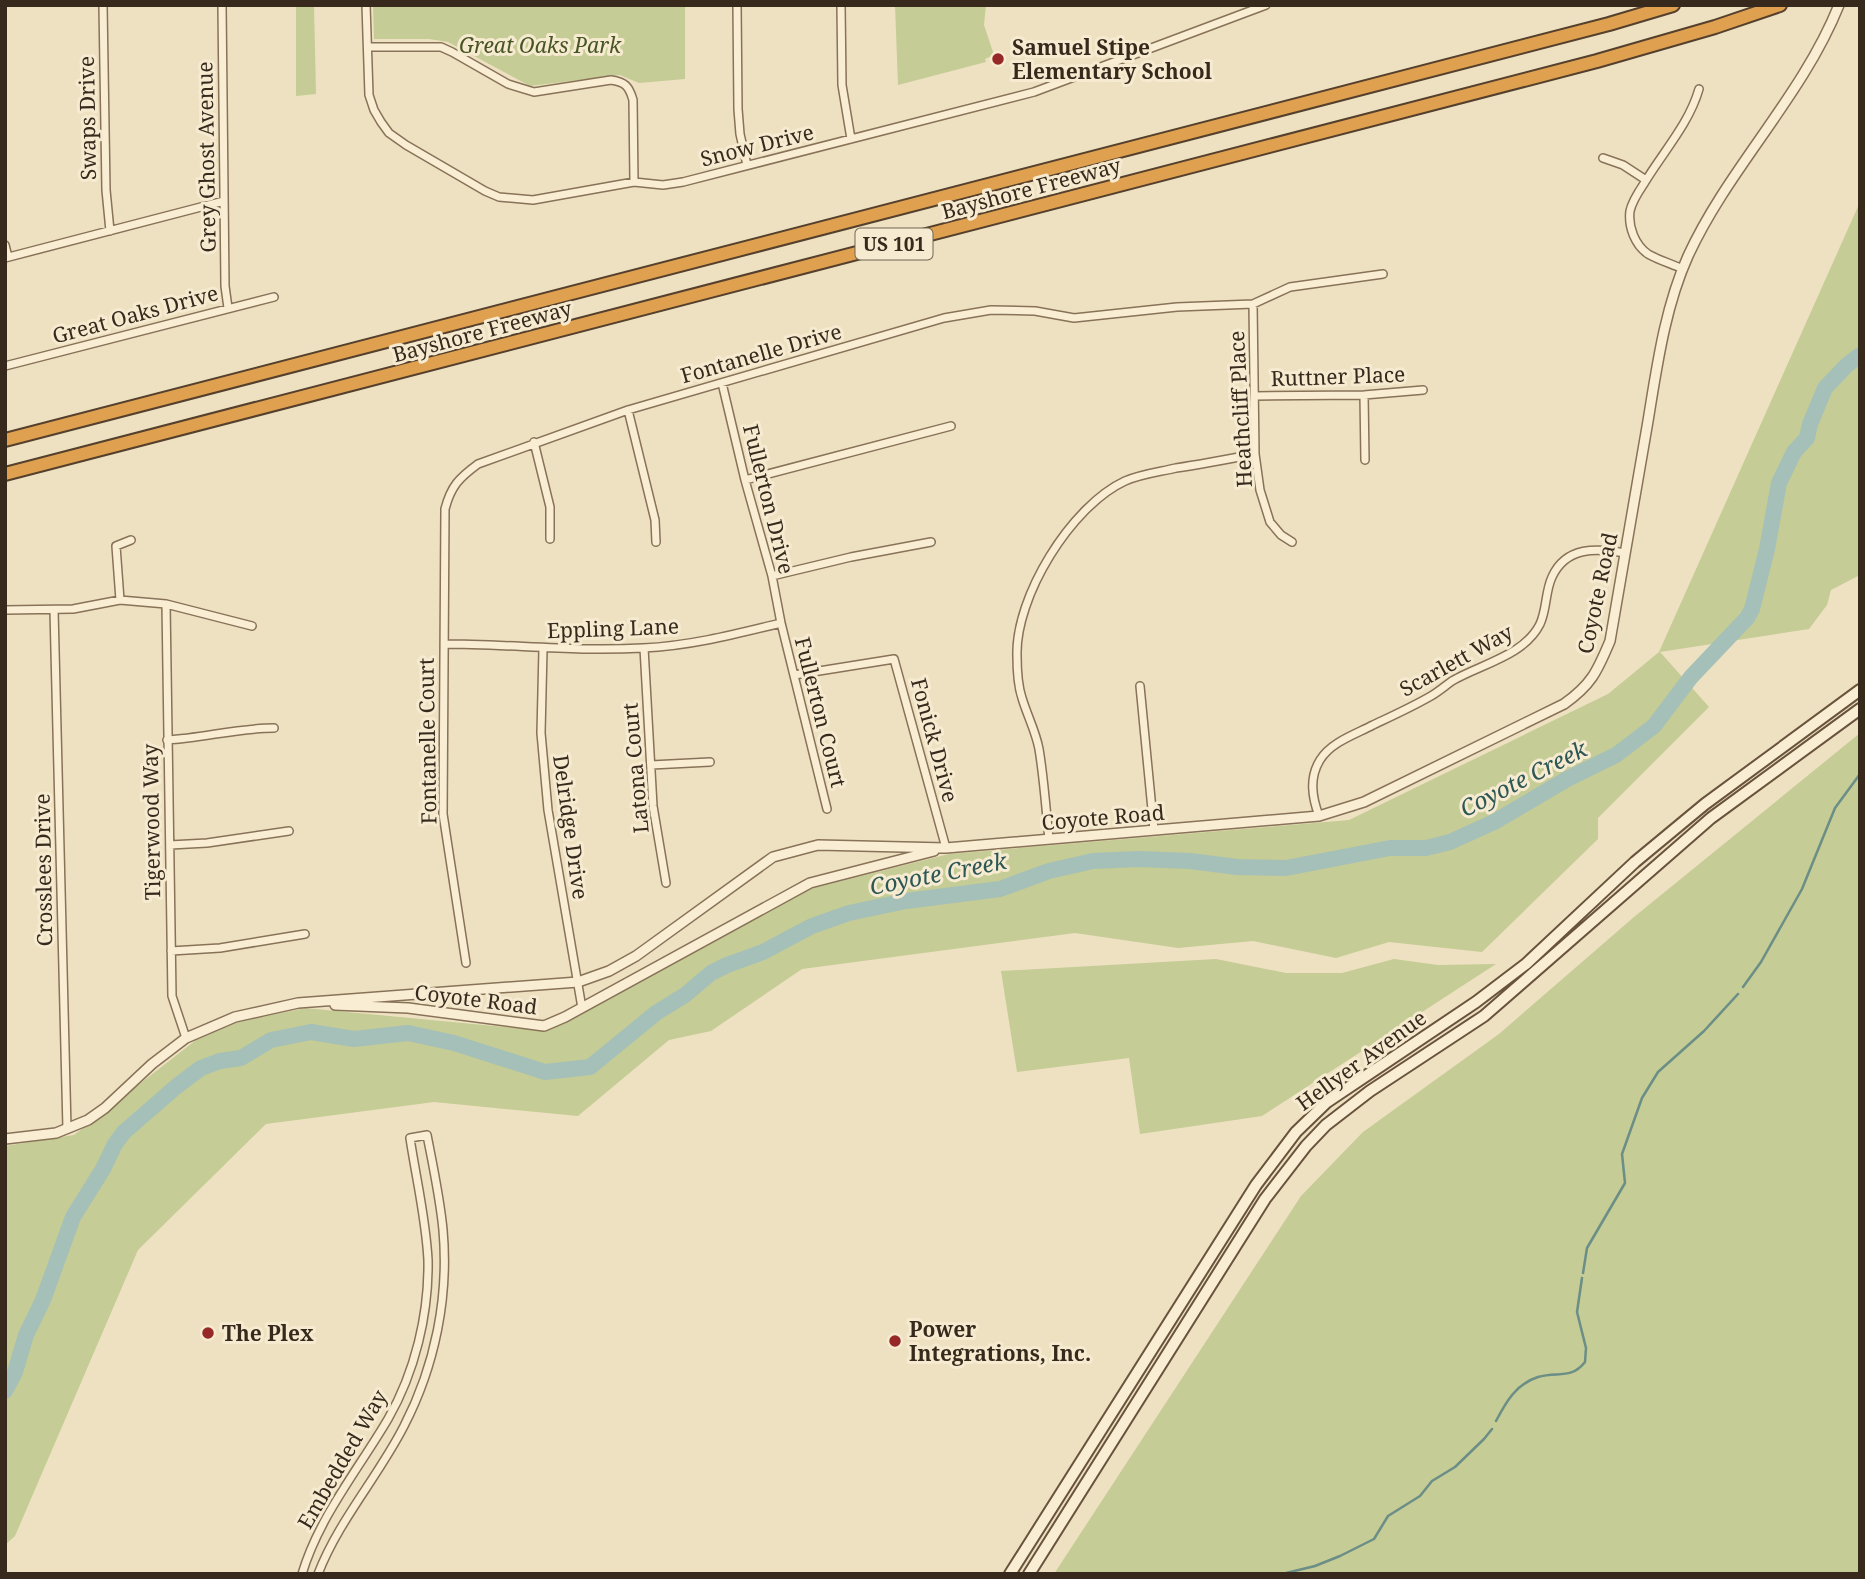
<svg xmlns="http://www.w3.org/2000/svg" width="1865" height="1579" font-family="'Noto Serif',serif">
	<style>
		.green { fill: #c5cc95 }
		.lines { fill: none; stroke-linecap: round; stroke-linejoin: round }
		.stream { stroke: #6b8e86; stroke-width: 2.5 }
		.river { stroke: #a4c0b8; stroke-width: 16 }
		.minor-casing { stroke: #887258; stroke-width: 10 }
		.tertiary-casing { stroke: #887258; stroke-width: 12 }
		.secondary-casing { stroke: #69533c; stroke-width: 14 }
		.motorway-casing { stroke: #55402d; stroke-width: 16 }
		.minor { stroke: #f9eed4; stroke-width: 7 }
		.tertiary { stroke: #f9eed4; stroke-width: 9 }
		.secondary { stroke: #f9eed4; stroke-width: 10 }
		.motorway { stroke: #dfa150; stroke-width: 12 }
		.poi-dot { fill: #972828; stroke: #f6ebd0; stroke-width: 2.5 }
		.labels { text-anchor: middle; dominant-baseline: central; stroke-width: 6; stroke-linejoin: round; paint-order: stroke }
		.shield { fill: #f6ebd0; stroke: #706453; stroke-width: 2 }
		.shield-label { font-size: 19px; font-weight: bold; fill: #372a1d }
		.park-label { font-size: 21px; font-style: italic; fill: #475423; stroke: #f6ebd0 }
		.poi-label { font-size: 21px; font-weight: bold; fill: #372a1d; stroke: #f6ebd0; text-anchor: start }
		.street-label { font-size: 21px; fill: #372a1d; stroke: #f6ebd0 }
		.water-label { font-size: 23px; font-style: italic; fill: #2c5755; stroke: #f6ebd0 }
	</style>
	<rect width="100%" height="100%" fill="#eee1c1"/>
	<path class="green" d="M296,5H314L316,94L296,96Z
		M373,5H685V79L639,83L620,75L530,86L448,42L429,39H374Z
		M895,5H986L984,25L994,55L985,59L986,62L898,85Z
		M1860,202V575L1831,590L1827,605L1809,629L1660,652L1709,707L1598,818V839L1482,952L1389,942L1336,958L1253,941L1178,948L1075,933L802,969L711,1031L669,1040L578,1116L434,1102L266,1124L138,1250L15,1536L5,1545V1146L74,1135L196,1040L239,1022L305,1008L547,1031L810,889L949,854L1349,820L1608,694L1659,652Z
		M1860,733V1574H1054L1301,1196L1363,1132L1499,1034L1634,917Z
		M1216,959L1286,973H1342L1394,959L1438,965L1496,964L1262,1116L1140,1134L1129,1058L1017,1072L1001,971Z"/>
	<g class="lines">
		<path class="stream" d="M1743,987L1761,962L1802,889L1835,808L1860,774
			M1583,1273L1587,1248L1625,1183L1622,1154L1642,1098L1658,1072L1704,1031L1738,994
			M1496,1421C1506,1402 1516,1384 1538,1377C1557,1371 1571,1380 1585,1362L1586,1348L1577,1312L1582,1278
			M1282,1574L1315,1566L1340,1556L1374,1539L1388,1516L1420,1496L1432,1481L1455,1467L1484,1439L1492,1429"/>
		<path class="river" d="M5,1391L15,1372L26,1335L43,1300L73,1217L103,1169L115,1144L124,1132L177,1086L201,1068L220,1061L241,1058L271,1040L311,1032L354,1039L408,1033L454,1043L545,1072L590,1067L656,1013L685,995L711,973L727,965L763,952L812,926L849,913L906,901L1000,889L1049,871L1093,861L1138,859L1190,861L1237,867L1286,868L1390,848H1426L1450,842L1494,822L1569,778L1616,755L1654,726L1691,677L1747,618L1752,609L1767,549L1779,483L1794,452L1807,438L1810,424L1825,388L1847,365L1860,355"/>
		<g class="minor-casing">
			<path id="minor" d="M103,5L106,190L110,231
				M222,5L225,286L228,308
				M366,5L369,95L374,110L381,122L389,133L406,145L485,191L499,197L533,200L634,182L663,185L683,182L1034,92L1266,5
				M737,5L738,109L740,134L747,165
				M841,5L842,85L851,139
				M368,47H441L452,52L508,84L534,92L611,80C625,82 629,86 633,100L634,182
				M1603,158L1623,165L1646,180
				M5,245L8,257
				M5,258L224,201
				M1683,269C1672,264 1658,260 1648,254C1635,245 1628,227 1630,211C1632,201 1639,191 1645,182C1663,152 1689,124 1699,89
				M1253,304L1255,454L1260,490L1270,522L1281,535L1292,542
				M5,366L274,297
				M722,383L745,480L772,576L781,623L827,809
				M1364,395L1365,460
				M1255,396L1364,395L1423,390
				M628,410L655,520L656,542
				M534,442L550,507V539
				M745,480L951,426
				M772,576L851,557L931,542
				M120,600L116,546L131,540
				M166,604L172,996L186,1038
				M5,610L73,609L120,600L166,604L252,626
				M54,610L67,1129
				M444,644C510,644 576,652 643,648C690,646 736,634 781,623
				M644,648L653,806L666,883
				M543,649L541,733L548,810L582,1008
				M794,675L894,659L946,848
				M1140,686L1154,830
				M167,740C203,738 238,728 274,728
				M651,765L710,762
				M1319,816C1312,797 1309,778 1320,760C1331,742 1356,734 1373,725C1392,716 1412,707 1431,696C1438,692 1445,686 1452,681C1481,664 1524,656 1540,624C1547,609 1545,592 1552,577C1566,546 1597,548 1625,553
				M1049,839C1046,810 1044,779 1039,749C1036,732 1027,715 1022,698C1018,686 1017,669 1017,656C1015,597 1071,506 1125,481C1141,474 1159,472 1176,468C1203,464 1229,459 1255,454
				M170,845L207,843L289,831
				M171,951L220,948L305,934
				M466,963L443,814L445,509C451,486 459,478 478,464L628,410L944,318L991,310L1035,311L1074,318L1177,307L1253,304L1290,287L1383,274
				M302,1574C319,1517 358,1470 388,1419C415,1372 429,1314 428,1260C426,1219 416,1178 410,1138L427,1135C433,1166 440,1198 443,1230C449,1297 435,1366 404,1426C378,1477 339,1520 318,1574"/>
		</g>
		<g class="tertiary-casing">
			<path id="tertiary" d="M335,1005L408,1008L544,1026L565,1017L810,883L934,851
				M5,1139L56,1133L88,1120L105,1108L152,1064L186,1038L235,1017L298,1003L578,982L609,971L636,956L773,857L818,845L946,848L1319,816L1364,802L1564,704C1591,685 1597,672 1610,641C1623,568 1635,494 1648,421C1657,366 1665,307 1688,256C1729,167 1802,97 1839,5"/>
		</g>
		<g class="secondary-casing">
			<path id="secondary" d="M1010,1574L1256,1185L1296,1132L1327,1102L1476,1002L1526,964L1635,862L1705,804L1860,690
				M1029,1574L1265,1199L1306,1146L1326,1125L1370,1091L1484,1016L1711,818L1860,709"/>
		</g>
		<g class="motorway-casing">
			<path id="motorway" d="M5,440L1609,24L1673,5
				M5,474L1597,61L1715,27L1780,5"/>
		</g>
		<use href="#minor" class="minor"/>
		<use href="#tertiary" class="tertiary"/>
		<use href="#secondary" class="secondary"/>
		<use href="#motorway" class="motorway"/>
	</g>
	<g class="poi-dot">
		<circle cx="998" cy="59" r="7"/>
		<circle cx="208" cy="1333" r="7"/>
		<circle cx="895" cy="1341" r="7"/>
	</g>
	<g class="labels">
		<rect class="shield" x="855.5" y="228.5" width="77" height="31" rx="5"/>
		<g class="shield-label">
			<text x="894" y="244">US 101</text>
		</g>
		<g class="park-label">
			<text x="540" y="45">Great Oaks Park</text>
		</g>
		<g class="poi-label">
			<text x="1012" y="47">Samuel Stipe<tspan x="1012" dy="24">Elementary School</tspan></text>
			<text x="909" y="1329">Power<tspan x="909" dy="24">Integrations, Inc.</tspan></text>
			<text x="222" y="1333">The Plex</text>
		</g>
		<g class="street-label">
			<text transform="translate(87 118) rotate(-91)">Swaps Drive</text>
			<text transform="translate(757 145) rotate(-14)">Snow Drive</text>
			<text transform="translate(206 157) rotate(-91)">Grey Ghost Avenue</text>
			<text transform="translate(1031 188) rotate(-15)">Bayshore Freeway</text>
			<text transform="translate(135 314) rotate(-15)">Great Oaks Drive</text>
			<text transform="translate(482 331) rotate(-15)">Bayshore Freeway</text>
			<text transform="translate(761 353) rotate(-16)">Fontanelle Drive</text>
			<text transform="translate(1338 376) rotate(-2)">Ruttner Place</text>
			<text transform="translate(1240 409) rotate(-93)">Heathcliff Place</text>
			<text transform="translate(769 499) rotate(76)">Fullerton Drive</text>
			<text transform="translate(1597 593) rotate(-78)">Coyote Road</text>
			<text transform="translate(613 628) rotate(-2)">Eppling Lane</text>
			<text transform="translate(1456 660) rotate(-29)">Scarlett Way</text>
			<text transform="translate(821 712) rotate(76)">Fullerton Court</text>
			<text transform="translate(935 740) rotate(75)">Fonick Drive</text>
			<text transform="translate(427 741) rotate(-91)">Fontanelle Court</text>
			<text transform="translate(635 768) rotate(-95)">Latona Court</text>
			<text transform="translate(1103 817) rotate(-5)">Coyote Road</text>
			<text transform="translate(151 822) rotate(-91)">Tigerwood Way</text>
			<text transform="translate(571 827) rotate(82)">Delridge Drive</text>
			<text transform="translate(43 870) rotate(-91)">Crosslees Drive</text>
			<text transform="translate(476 999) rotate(7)">Coyote Road</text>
			<text transform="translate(1361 1060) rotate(-36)">Hellyer Avenue</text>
			<text transform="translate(342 1459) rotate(-60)">Embedded Way</text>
		</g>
		<g class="water-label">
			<text transform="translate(1523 778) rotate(-27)">Coyote Creek</text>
			<text transform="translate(938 873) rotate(-11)">Coyote Creek</text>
		</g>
	</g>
	<rect width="1865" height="1579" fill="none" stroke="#372a1d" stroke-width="14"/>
</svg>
